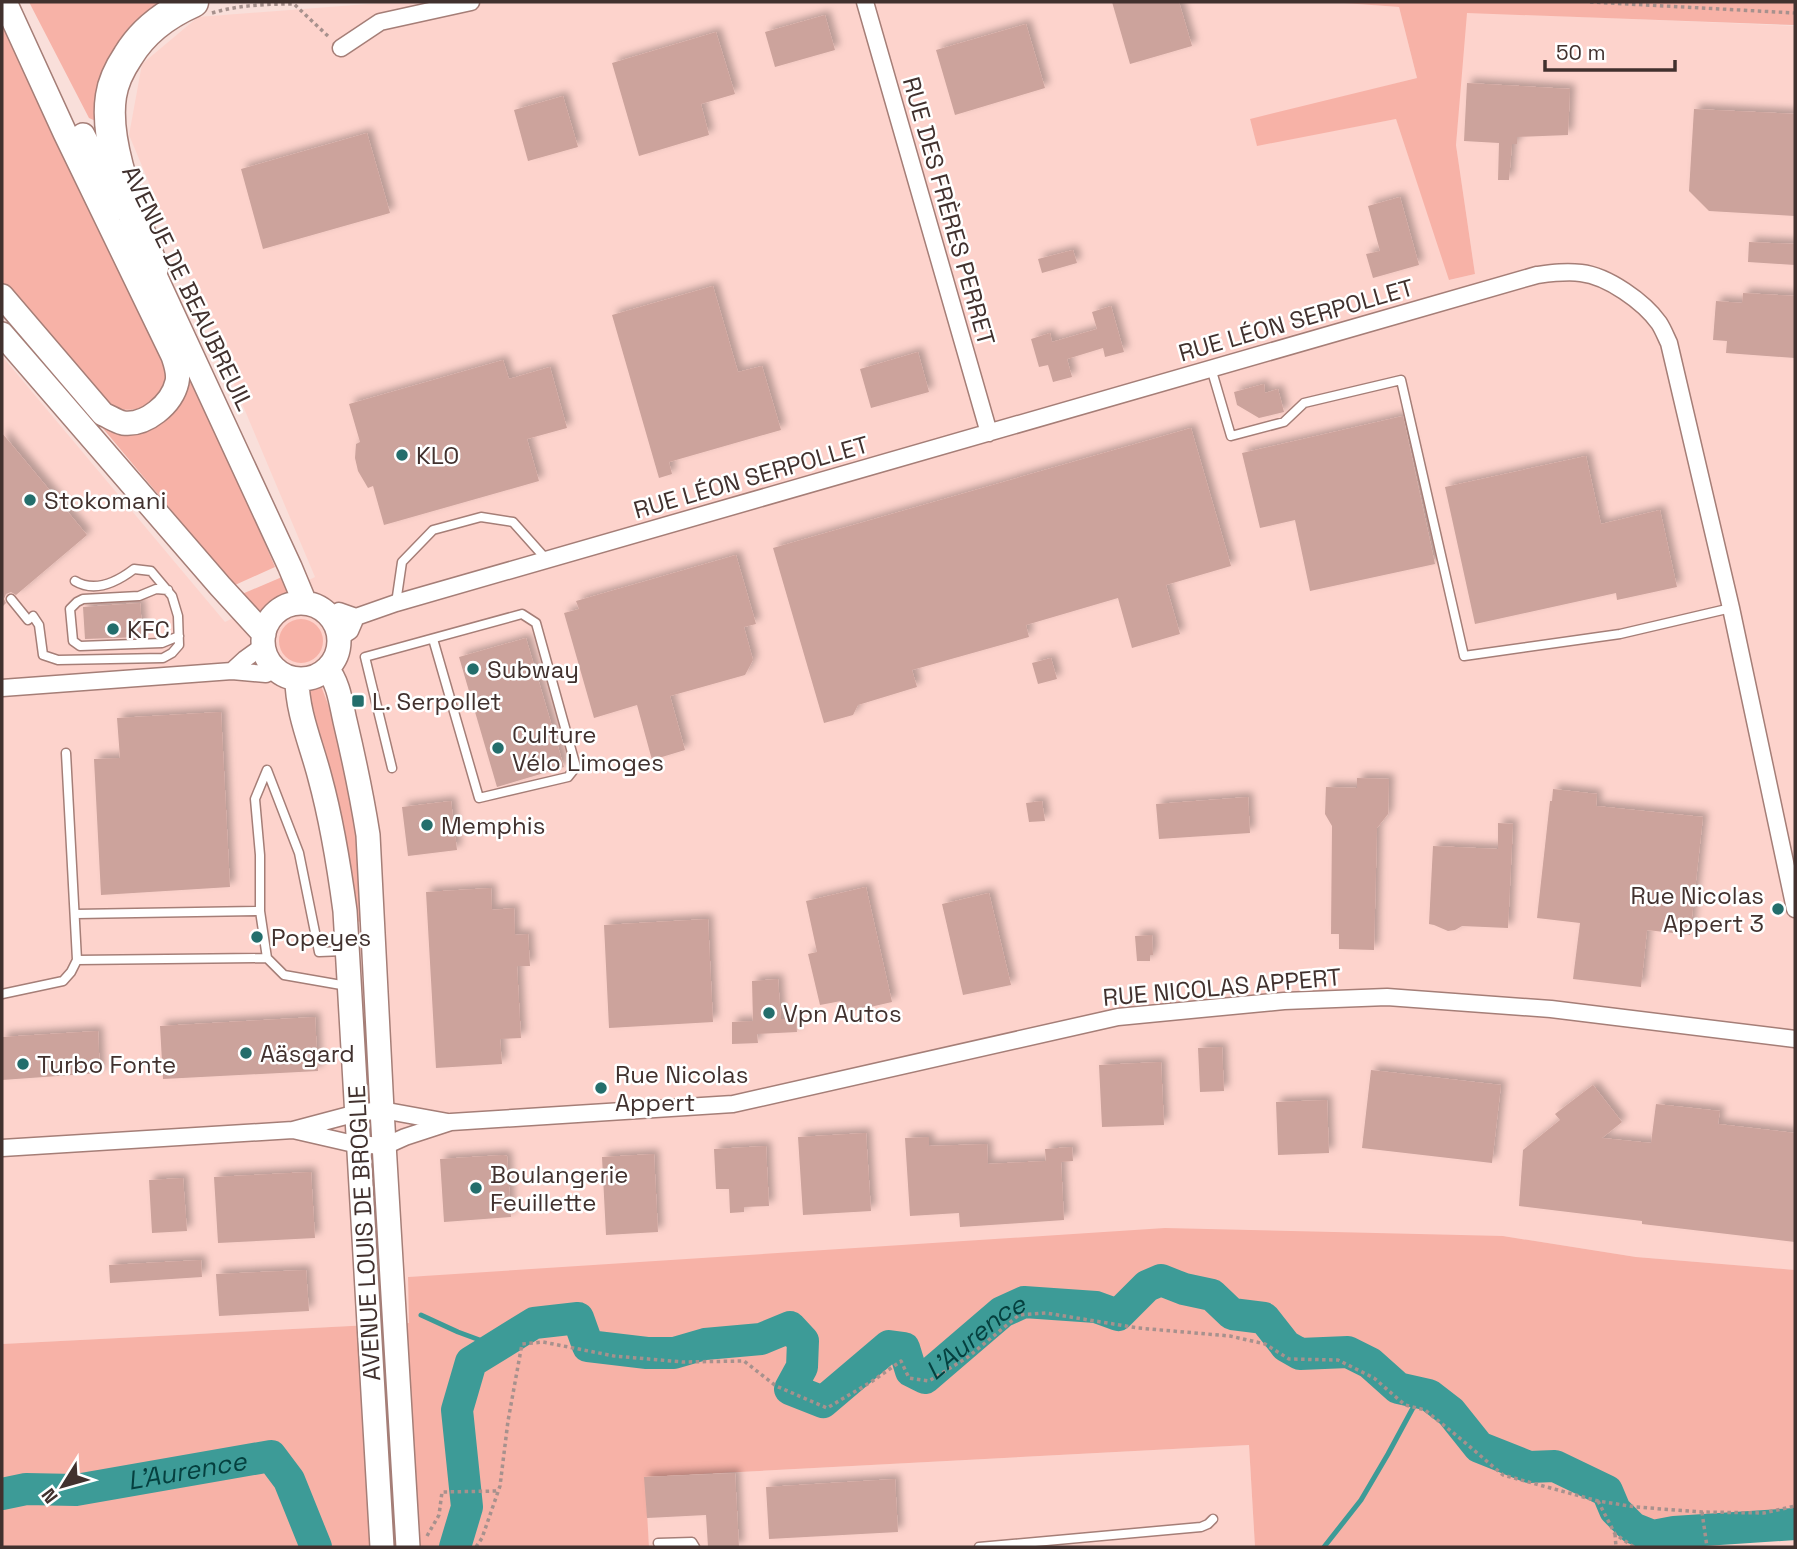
<svg xmlns="http://www.w3.org/2000/svg" width="1797" height="1549" font-family="'Space Grotesk',sans-serif">
	<style>
		.built { fill: #fdd3cc }
		.green { fill: #f7b2a7 }
		.lines { fill: none; stroke-linecap: round; stroke-linejoin: round }
		.stream { stroke: #3d9b97; stroke-width: 5 }
		.river { stroke: #3d9b97; stroke-width: 32 }
		.building { fill: #cca39c; filter: url(#shadow) }
		.lane-casing { stroke: #a57e77; stroke-width: 11 }
		.street-casing { stroke: #a57e77; stroke-width: 19 }
		.secondary-casing { stroke: #a57e77; stroke-width: 26 }
		.highway-casing { stroke: #a57e77; stroke-width: 33 }
		.path { stroke: #a7918d; stroke-width: 3.5; stroke-dasharray: 3.5 3.5; stroke-linecap: butt }
		.lane { stroke: #fff; stroke-width: 8 }
		.street { stroke: #fff; stroke-width: 16 }
		.secondary { stroke: #fff; stroke-width: 23 }
		.highway { stroke: #fff; stroke-width: 30 }
		.poi-dot { fill: #246e6c; stroke: #fff; stroke-width: 2.5 }
		.labels { text-anchor: middle; dominant-baseline: central; stroke-width: 5; stroke-linejoin: round; paint-order: stroke }
		.street-label { font-size: 24px; fill: #41312e; stroke: #fff }
		.poi-label { font-size: 24px; fill: #41312e; stroke: #fff; text-anchor: start }
		.water-label { font-size: 26px; font-style: italic; fill: #05403f; stroke: #fff }
	</style>
	<defs>
		<filter id="shadow"><feDropShadow dx="5" dy="-5" stdDeviation="3.5" flood-color="#0004"/></filter>
	</defs>
	<rect width="100%" height="100%" fill="#f9dfda"/>
	<path class="built" d="M394,2H1330L1399,7L1417,78L1250,120L1257,145L1396,119L1450,280L1475,274L1456,145L1465,12L1795,26V1270L1636,1257L1503,1236L408,1277L410,1323L2,1344V356L225,622L315,577L129,135L142,64L198,17Z
		M1249,1445L1255,1547H649L644,1477Z
		M1795,1535V1547H1618Z"/>
	<path class="green" d="M29,2H173L100,123L89,118Z
		M1330,2H1795V25L1467,13L1456,145L1475,274L1449,280L1396,119L1257,146L1250,119L1417,78L1399,7Z
		M2,19L167,369C167,373 168,377 167,381C163,409 125,417 104,403C100,401 96,395 92,392L2,284Z
		M82,154L118,215L191,367L275,567L235,585L197,541L10,317L110,429C118,433 123,433 131,433C159,431 176,417 184,391Z
		M282,577L290,594L277,599L262,612L242,594Z
		M279 641a22 22 0 1 1 44 0a22 22 0 1 1-44 0Z
		M321,686L339,733L353,778L364,920L361,922L356,921L303,690Z
		M1165,1228L1503,1236L1636,1257L1795,1270V1535L1618,1547H1255L1249,1445L645,1477L649,1547H2V1344L409,1323L408,1277Z"/>
	<g class="lines">
		<path class="stream" d="M421,1315L458,1332L496,1346
			M1324,1547L1361,1500L1388,1454L1421,1393"/>
		<g class="river">
			<path id="s1" d="M2,1494L26,1489L76,1490L271,1456L289,1480L316,1547"/>
			<path id="s2" d="M455,1547L467,1507L457,1410L471,1362L534,1323L578,1318L588,1346L647,1353H674L705,1344L761,1339L790,1327L803,1341L802,1367L790,1389L823,1402L889,1346L904,1348L911,1371L925,1378L1002,1312L1024,1302L1096,1307L1118,1315L1147,1286L1161,1280L1184,1289L1212,1295L1232,1314L1264,1318L1286,1346L1300,1354L1348,1352L1370,1363L1398,1388L1429,1395L1451,1412L1479,1447L1529,1467L1555,1466L1607,1491L1615,1510L1633,1528L1653,1536L1674,1532L1795,1524"/>
		</g>
	</g>
	<path class="building" d="M1112,2H1179L1192,46L1130,64Z
		M825,15L835,50L775,67L765,32Z
		M1026,24L1045,88L955,115L936,50Z
		M716,32L735,94L701,104L709,135L639,156L612,63Z
		M1467,83L1570,89L1568,135L1517,137V144H1512L1509,180H1498L1499,143L1464,141Z
		M563,96L578,147L528,161L514,110Z
		M1694,109L1795,114V216L1709,211L1689,191Z
		M367,133L390,213L263,249L241,169Z
		M1400,197L1419,265L1373,278L1366,254L1380,251L1368,206Z
		M1749,242L1795,244V265L1748,262Z
		M1073,250L1077,263L1042,273L1038,259Z
		M713,286L738,372L762,366L781,430L669,462L672,474L659,478L612,315Z
		M1743,293L1795,296V358L1726,353L1727,341L1713,340L1716,301L1742,303Z
		M1111,306L1124,352L1105,357L1103,348L1067,359L1072,377L1053,382L1048,365L1039,367L1031,339L1050,333L1052,342L1097,329L1092,312Z
		M918,352L929,392L871,408L860,369Z
		M503,360L509,379L550,367L567,428L527,439L539,481L384,525L373,486L368,488L358,471L355,458L356,444L360,442L349,404Z
		M1264,384L1265,393L1278,389L1284,412L1259,418L1237,405L1234,392Z
		M1403,416L1435,564L1310,591L1295,520L1260,528L1242,453Z
		M1191,428L1231,566L1166,585L1180,634L1132,648L1118,598L1026,625L1029,637L912,670L917,687L858,705L853,715L824,723L773,548Z
		M2,433L87,535L16,595L11,592L6,594L4,599L6,603L2,607Z
		M1586,456L1601,524L1660,510L1677,587L1617,600L1616,593L1475,624L1445,487Z
		M736,555L756,624L744,627L753,660L745,675L670,696L685,750L652,760L637,705L594,718L564,613L579,609L576,601Z
		M140,603L143,637L85,639L83,607Z
		M526,638L564,767L497,787L459,657Z
		M1051,658L1057,679L1038,684L1032,663Z
		M221,712L230,887L101,895L94,759L120,758L117,718Z
		M1357,778L1389,779L1388,814L1377,828L1374,950L1339,949V934H1331L1332,826L1325,814L1326,787L1357,788Z
		M1553,789L1597,794L1596,806L1703,817L1690,935L1647,930L1641,987L1573,979L1580,923L1537,918L1550,801H1552Z
		M1248,797L1250,833L1159,839L1156,804Z
		M451,801L457,850L408,856L402,807Z
		M1042,801L1045,821L1029,822L1026,803Z
		M1498,823L1513,824L1508,928L1462,926L1455,930L1448,931L1434,925L1429,924L1433,846L1498,849Z
		M866,887L892,1002L844,1013L841,1001L820,1005L808,954L817,952L806,901Z
		M491,888L492,910L514,908L515,935L528,934L530,966H517L521,1038L500,1039L502,1064L436,1068L426,892Z
		M989,893L1011,985L963,995L942,904Z
		M708,919L713,1022L609,1028L604,925Z
		M1152,935L1153,955H1150V961H1137L1135,936Z
		M778,979L781,1019H796L797,1032L757,1034L758,1043L732,1044V1022L753,1021L752,981Z
		M315,1017L318,1071L163,1079L160,1026Z
		M98,1031L100,1073L2,1080V1037Z
		M1222,1047L1224,1091L1200,1092L1198,1048Z
		M1161,1062L1164,1125L1102,1127L1099,1065Z
		M1371,1070L1501,1085L1492,1163L1362,1148Z
		M1593,1085L1622,1122L1602,1138L1651,1143L1656,1104L1720,1111L1718,1124L1795,1133V1242L1642,1224V1221L1519,1206L1523,1150L1560,1120L1555,1114Z
		M1327,1100L1329,1153L1278,1155L1276,1102Z
		M866,1133L871,1211L803,1215L798,1137Z
		M929,1137V1146L987,1144L988,1164L1046,1161L1045,1149L1072,1147L1073,1161L1061,1162L1064,1220L960,1227L959,1213L910,1216L905,1138Z
		M766,1146L769,1206L744,1207V1212L730,1213L729,1189H716L714,1149Z
		M654,1154L658,1232L606,1235L602,1157Z
		M503,1155L507,1156L511,1217L444,1222L440,1159Z
		M311,1172L315,1238L218,1243L214,1177Z
		M183,1178L187,1231L152,1233L149,1180Z
		M201,1260L202,1277L110,1283L109,1265Z
		M306,1270L309,1311L219,1316L216,1274Z
		M735,1473L739,1547H708L706,1515L647,1518L644,1477Z
		M895,1479L898,1532L769,1539L766,1487Z"/>
	<g class="lines">
		<g class="lane-casing">
			<path id="lane" d="M1211,368L1231,436L1284,422L1304,403L1401,380L1464,656L1620,634L1731,608
				M168,590L156,589L139,596L83,599L77,602L70,609L73,641L80,646L162,643L179,636
				M11,599L28,620
				M396,603L402,562L433,530L481,517L513,522L546,559
				M33,616L39,625L43,655L58,660L163,658L172,653L179,645L178,616L172,596L151,571L134,569C117,582 95,593 75,581
				M392,768L365,657L522,614L536,623L576,767L568,777L479,798L433,639
				M76,914L260,911
				M344,951L319,952L299,853L267,770L255,799L260,855V911L267,958L284,975L347,986
				M77,960L267,958
				M2,994L63,981L71,972L77,960L66,753
				M658,1543L692,1542L695,1547
				M979,1547L1201,1527L1208,1524L1213,1519"/>
		</g>
		<g class="street-casing">
			<path id="street" d="M865,2L989,433
				M341,48L380,22L471,2
				M329,617L339,611L356,617L350,631L339,638
				M356,617L396,603L1537,275C1552,273 1566,271 1581,273C1608,276 1644,302 1659,323C1663,329 1666,337 1669,343L1731,608L1795,909
				M263,646L245,659L232,671L266,674L275,669
				M2,688L232,671
				M293,1130L354,1144L385,1146L405,1137L451,1122L733,1104L1118,1017L1284,1001L1387,997L1551,1009L1795,1039
				M2,1148L293,1130L357,1113L382,1110L448,1122"/>
		</g>
		<g class="secondary-casing">
			<path id="secondary" d="M83,135L120,207
				M146,256L290,567L305,603
				M2,296L103,414C110,417 116,421 123,423C146,426 172,404 177,382C179,373 176,365 173,356L65,133L5,2
				M2,334L220,586L264,634
				M263 641a38 38 0 1 1 76 0a38 38 0 1 1-76 0Z
				M327,669C339,683 341,704 345,721C354,759 362,797 368,835L382,1110L408,1547
				M297,679C297,713 312,746 320,778C332,822 339,866 345,911L382,1547"/>
		</g>
		<g class="highway-casing">
			<path id="highway" d="M153,268C136,219 103,147 111,96C113,82 120,68 128,56C143,31 166,14 193,2"/>
		</g>
		<path class="path" d="M1590,2L1795,13
			M212,13C239,5 266,4 294,4L330,38
			M1598,1501L1615,1534L1634,1547
			M1702,1512L1707,1547
			M1615,1534L1616,1547
			M427,1536L439,1515L442,1492L497,1491
			M476,1547L482,1538L500,1486L508,1421L522,1344L543,1342L614,1356L683,1362L744,1361L776,1386L827,1408L871,1382L901,1361L909,1378L929,1381L968,1357L1019,1315L1046,1313L1138,1328L1230,1336L1265,1344L1289,1359L1338,1360L1374,1378L1405,1405L1425,1410L1462,1440L1503,1475L1598,1501L1636,1507L1702,1512L1764,1513L1795,1506"/>
		<use href="#lane" class="lane"/>
		<use href="#street" class="street"/>
		<use href="#secondary" class="secondary"/>
		<use href="#highway" class="highway"/>
	</g>
	<g class="poi-dot">
		<circle cx="402" cy="455" r="7"/>
		<circle cx="30" cy="500" r="7"/>
		<circle cx="113" cy="629" r="7"/>
		<circle cx="473" cy="669" r="7"/>
		<rect x="351" y="694" width="14" height="14" rx="3.5"/>
		<circle cx="498" cy="748" r="7"/>
		<circle cx="427" cy="825" r="7"/>
		<circle cx="1778" cy="909" r="7"/>
		<circle cx="257" cy="937" r="7"/>
		<circle cx="769" cy="1013" r="7"/>
		<circle cx="246" cy="1053" r="7"/>
		<circle cx="23" cy="1064" r="7"/>
		<circle cx="601" cy="1088" r="7"/>
		<circle cx="476" cy="1188" r="7"/>
	</g>
	<g class="labels">
		<g class="street-label">
			<text transform="translate(949 211) rotate(74)">RUE DES FRÈRES PERRET</text>
			<text transform="translate(188 288) rotate(64)">AVENUE DE BEAUBREUIL</text>
			<text transform="translate(1296 320) rotate(-16)">RUE LÉON SERPOLLET</text>
			<text transform="translate(751 477) rotate(-16)">RUE LÉON SERPOLLET</text>
			<text transform="translate(1222 987) rotate(-5)">RUE NICOLAS APPERT</text>
			<text transform="translate(364 1233) rotate(-93)">AVENUE LOUIS DE BROGLIE</text>
		</g>
		<g class="poi-label">
			<text x="416" y="455">KLO</text>
			<text x="44" y="500">Stokomani</text>
			<text x="127" y="629">KFC</text>
			<text x="487" y="669">Subway</text>
			<text x="372" y="701">L. Serpollet</text>
			<text x="512" y="734">Culture<tspan x="512" dy="28">Vélo Limoges</tspan></text>
			<text x="441" y="825">Memphis</text>
			<text x="1764" y="895" text-anchor="end">Rue Nicolas<tspan x="1764" dy="28">Appert 3</tspan></text>
			<text x="271" y="937">Popeyes</text>
			<text x="783" y="1013">Vpn Autos</text>
			<text x="260" y="1053">Aäsgard</text>
			<text x="37" y="1064">Turbo Fonte</text>
			<text x="615" y="1074">Rue Nicolas<tspan x="615" dy="28">Appert</tspan></text>
			<text x="490" y="1174">Boulangerie<tspan x="490" dy="28">Feuillette</tspan></text>
		</g>
		<g class="water-label">
			<text stroke="none"><textPath href="#s2" startOffset="856">L'Aurence</textPath></text>
			<text stroke="none"><textPath href="#s1" startOffset="187">L'Aurence</textPath></text>
		</g>
	</g>
	<rect width="1797" height="1549" fill="none" stroke="#41312e" stroke-width="7"/>
	<g transform="translate(63 1486) rotate(233)" stroke="#ffffff" stroke-width="5" paint-order="stroke">
	<path d="M0-5L12 26L0 18L-12 26Z" fill="#41312e"/>
	<text y="-10" font-size="19" font-weight="bold" text-anchor="middle" fill="#41312e">N</text>
	</g>
	<path d="M1545 60v10h130v-10" fill="none" stroke="#41312e" stroke-width="3.5"/>
	<text x="1556" y="60" font-size="21" fill="#41312e" stroke="#ffffff" stroke-width="5" paint-order="stroke">50 m</text>
</svg>
